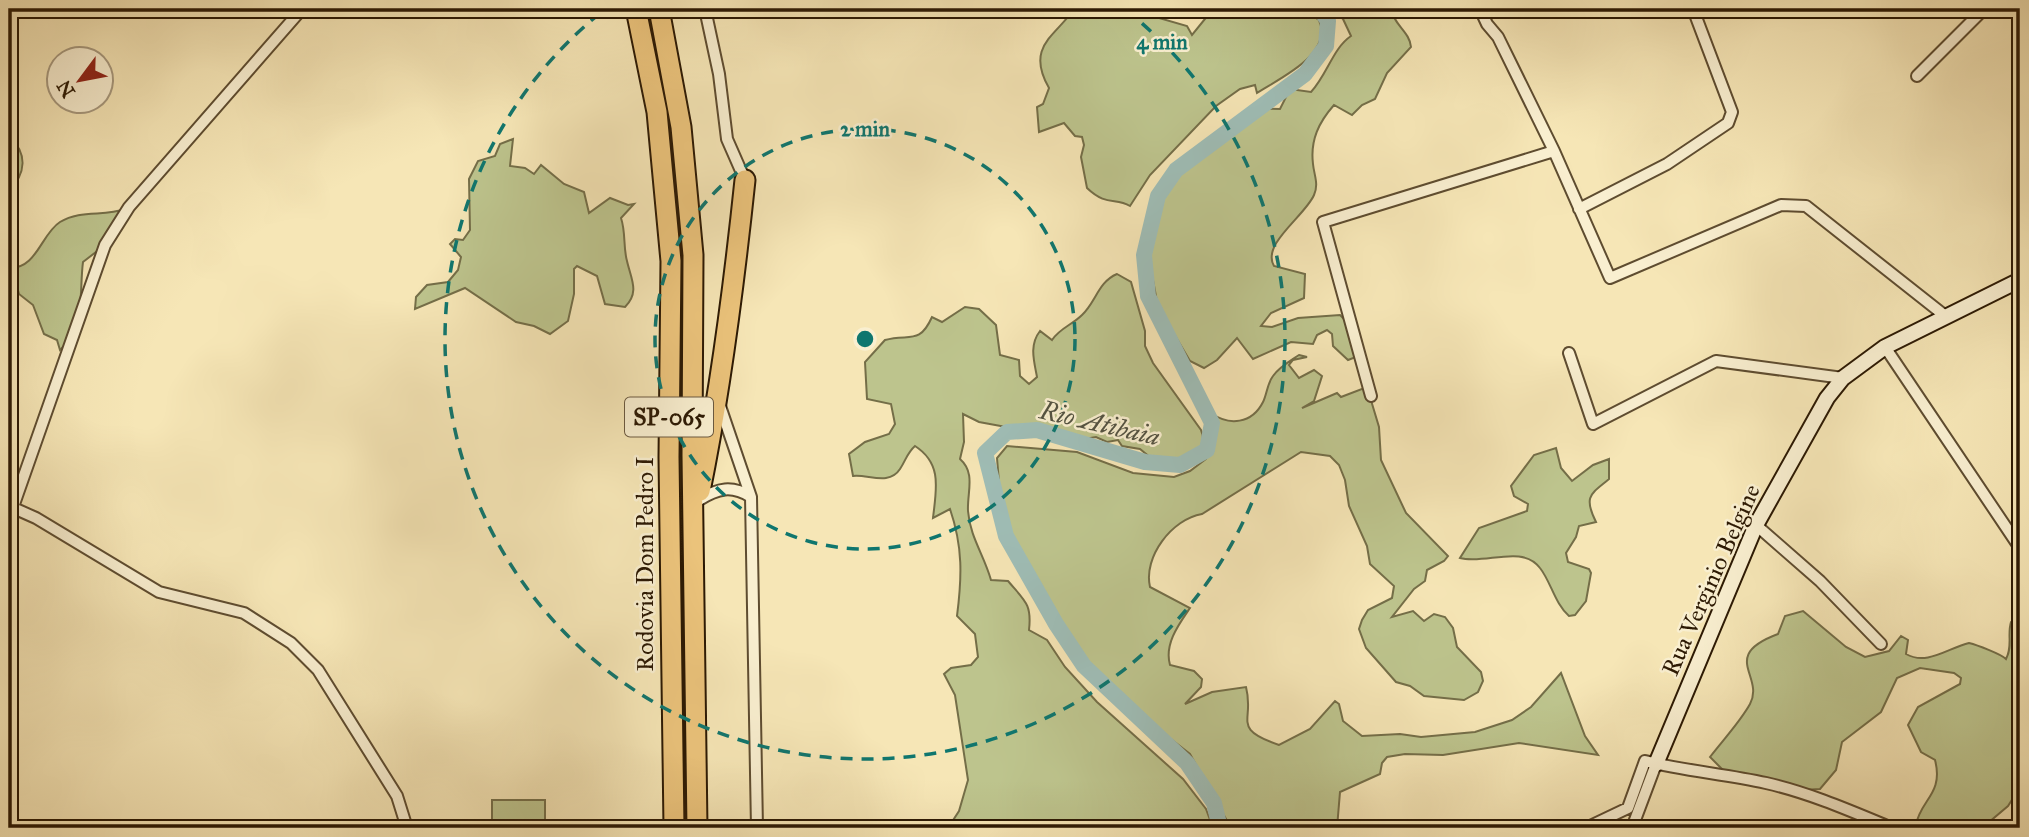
<svg xmlns="http://www.w3.org/2000/svg" width="2029" height="837" font-family="'IM FELL Great Primer',serif">
	<style>
		.green { fill: #bdc48d; stroke: #746e48; stroke-width: 2 }
		.lines { fill: none; stroke-linecap: round; stroke-linejoin: round }
		.river { stroke: #9fbeb7; stroke-width: 16 }
		.street-casing { stroke: #5e4c30; stroke-width: 14 }
		.secondary-casing { stroke: #2c1903; stroke-width: 18 }
		.highway-casing { stroke: #2c1903; stroke-width: 23 }
		.street { stroke: #f9efd0; stroke-width: 10 }
		.secondary { stroke: #f9efd0; stroke-width: 14 }
		.highway { stroke: #ebc37b; stroke-width: 19 }
		.ring { fill: none; stroke: #0f766e; stroke-width: 3.5; stroke-dasharray: 12 9 }
		.labels { text-anchor: middle; dominant-baseline: central; stroke-width: 5; stroke-linejoin: round; paint-order: stroke }
		.shield { fill: #f9efd0; stroke: #6a5940; stroke-width: 2 }
		.shield-label { font-size: 23px; font-weight: bold; fill: #2c1903 }
		.street-label { font-size: 24px; fill: #2c1903; stroke: #f9efd0 }
		.water-label { font-size: 26px; font-style: italic; fill: #545342; stroke: #f9efd0 }
		.centre { fill: #0f766e; stroke: #f9efd0; stroke-width: 3.5 }
		.ring-label { font-size: 21px; text-anchor: middle; font-weight: bold; fill: #0f766e; stroke: #f9efd0; stroke-width: 5; stroke-linejoin: round; paint-order: stroke }
	</style>
	<rect width="100%" height="100%" fill="#f6e6b6"/>
	<filter id="stains"><feTurbulence type="fractalNoise" baseFrequency=".00286" numOctaves="4"/><feColorMatrix values="0 0 0 0 .2 0 0 0 0 .09 0 0 0 0 .02 0 0 0 .5 -.17"/></filter>
	<radialGradient id="worn" r=".72"><stop offset=".6" stop-color="#630" stop-opacity="0"/><stop offset="1" stop-color="#630" stop-opacity=".3"/></radialGradient>
	<path class="green" d="M643,9H654L656,14L687,236L691,828H680L674,354Z
		M1074,9H1128L1187,26L1192,35L1213,9H1302L1319,20C1334,54 1280,78 1257,93L1255,85L1240,89L1216,106L1150,175L1130,206C1115,197 1107,207 1087,188L1081,157L1084,145L1082,137L1075,136L1064,123L1039,132L1037,107L1043,104L1049,88C1025,46 1056,36 1074,9Z
		M1331,9H1391C1393,24 1410,32 1411,47L1387,73L1375,99L1362,105L1352,115L1334,105C1319,122 1310,140 1313,164C1314,175 1319,184 1314,195C1305,216 1261,244 1274,266L1305,274L1304,298L1271,313L1261,326L1272,327L1298,318L1340,315L1345,320L1356,357L1348,360L1333,346L1332,334L1327,330L1317,335L1313,344L1291,342L1253,359L1237,338L1217,360L1204,368L1190,361L1158,307L1144,232L1155,201L1184,164L1251,108L1280,109L1290,89L1311,92C1327,75 1333,48 1351,36L1343,19Z
		M9,136C28,154 26,173 9,191Z
		M513,139L510,166L525,168L534,174L541,165L564,184L584,192L589,213L610,198L628,205L634,204L621,218C626,233 623,247 627,261C631,279 640,292 625,307L605,304L597,276L577,266L574,269V294L568,321L550,334L534,326L516,322L465,288L415,309L416,297L427,285L448,282L458,270L461,257L450,244L455,239L463,240L470,230L469,179L478,161L495,156L500,144Z
		M125,209L105,245L83,262C79,292 86,328 60,350L57,340L44,334L33,305L19,294L17,287L9,286V268C37,269 41,234 60,222C81,209 104,217 125,209Z
		M1117,274L1131,282L1145,331V346L1153,363L1201,430C1212,456 1174,463 1157,463L1140,449L1122,446L1118,440L1107,442L1096,437L1078,440L1034,424L1006,427L979,422L963,414L964,442L960,459C976,473 967,492 968,511C970,537 984,555 991,580L1008,581C1025,601 1032,604 1029,630L1047,640L1065,667L1097,702L1183,779L1206,809L1213,828H948L959,811L968,780L955,695L944,674L951,668L971,665L978,657L975,634L957,616C962,577 963,547 950,509L933,518C936,490 943,464 915,446C907,453 906,460 900,469C889,486 868,474 853,476L849,454L865,442L889,434L895,424L891,404L867,399L865,362L885,340C909,333 919,346 932,317L942,322L965,307L979,309L996,325L1000,355L1019,360L1020,376L1029,384L1037,377C1034,361 1029,345 1040,331L1052,340C1060,328 1072,325 1082,315C1096,302 1098,282 1117,274Z
		M1299,355L1307,357L1293,360L1289,365L1299,378L1314,370L1322,376L1314,401L1302,408L1337,393L1341,397L1367,387L1379,427L1381,460L1406,513L1448,556L1444,561L1427,570L1425,581L1414,589L1392,617L1413,611L1424,621L1434,614L1445,617L1453,628L1457,647L1481,672L1483,681L1478,692L1464,700L1424,696L1410,686L1396,682L1366,648L1359,629L1362,620L1368,610L1392,598L1394,586L1370,564L1367,546L1349,506L1345,480L1339,465L1330,456L1301,452L1202,514C1172,519 1143,557 1150,587L1190,608C1179,624 1164,644 1170,665L1194,671L1202,679L1201,687L1185,704L1212,692L1246,687C1255,721 1230,728 1279,745L1310,729L1335,701L1339,704L1343,721L1362,736L1400,734L1421,737L1475,732L1512,720L1531,707L1561,673L1585,736L1598,755L1519,743L1443,755L1405,754L1387,757L1382,763L1380,774L1340,792L1337,828H1231L1190,754L1114,695L1059,630L1003,539L996,514L1000,494L997,458L1007,446L1077,452L1133,473L1174,477L1190,471L1206,459L1214,437L1211,413C1229,426 1252,424 1263,402C1267,394 1267,384 1273,376C1279,367 1290,361 1299,355Z
		M1556,448L1561,468L1572,481L1593,465L1609,459V479C1591,494 1583,496 1596,522L1579,526L1576,537L1566,553L1568,562L1589,569L1591,573L1586,601L1575,615L1569,616C1555,604 1551,582 1540,568C1522,544 1485,565 1460,558L1479,528L1527,511L1528,504L1514,496L1511,486L1534,455Z
		M1803,611L1846,647L1865,657L1889,651L1901,636L1908,640L1906,654C1927,666 1948,648 1969,643C1977,645 2001,654 2006,659C2013,646 2007,635 2011,622L2020,620V787L2008,806L1982,828H1918L1916,825C1920,800 1944,794 1935,760L1921,752L1908,725L1918,707L1960,684L1961,678L1954,673L1920,668L1897,678L1881,712L1842,742L1836,770L1820,789L1803,790L1726,773L1710,757C1723,740 1740,722 1750,704C1765,676 1719,656 1778,634L1785,616Z
		M492,800H545V828H492Z"/>
	<g class="lines">
		<path class="river" d="M1220,828L1214,803L1187,763L1084,666L1056,624L1006,536L985,453L1007,432L1037,430L1145,462L1180,465L1207,450L1212,423L1148,296L1144,255L1158,196L1176,170L1305,74L1326,46L1328,21L1320,9"/>
		<g class="street-casing">
			<path id="street" d="M705,9L719,74L727,139L745,180
				M1480,9L1487,24L1498,37L1554,151L1610,278L1781,205L1806,206L1944,315
				M1917,76L1984,9
				M1579,209L1667,164L1728,123L1732,112L1693,9
				M1885,347L2020,548
				M1569,353L1593,424L1716,361L1843,378
				M1371,396L1323,222L1554,151
				M720,406L751,497L757,828
				M699,500C718,488 732,485 751,497
				M9,506L36,518L159,592L244,613L291,643L318,670L397,796L407,828
				M13,507L105,245L129,207L302,9
				M1756,525L1820,581L1881,644
				M1586,828L1628,808L1645,761C1685,771 1726,774 1766,783C1810,793 1851,811 1892,828
				M1632,828L1656,764"/>
		</g>
		<g class="secondary-casing">
			<path id="secondary" d="M1656,764L1756,525L1827,398L1843,378L1885,347L2020,280"/>
		</g>
		<g class="highway-casing">
			<path id="highway" d="M636,9L657,112L671,261L669,457L674,828
				M659,9L681,127L693,255L692,455L697,828
				M700,491C721,388 734,285 745,180"/>
		</g>
		<use href="#street" class="street"/>
		<use href="#secondary" class="secondary"/>
		<use href="#highway" class="highway"/>
	</g>
	<g class="ring">
		<circle cx="865" cy="339" r="210"/>
		<path d="M1126 10A420 420 0 1 1 604 10"/>
	</g>
	<g class="labels">
		<rect class="shield" x="625" y="397.5" width="88" height="39" rx="5"/>
		<g class="shield-label">
			<text x="669" y="417">SP-065</text>
		</g>
		<g class="street-label">
			<text transform="translate(645 564) rotate(-90)">Rodovia Dom Pedro I</text>
			<text transform="translate(1711 580) rotate(-66)">Rua Verginio Belgine</text>
		</g>
		<g class="water-label">
			<text transform="translate(1100 423) rotate(13)">Rio Atibaia</text>
		</g>
	</g>
	<circle cx="865" cy="339" r="10" class="centre"/>
	<g class="ring-label">
		<text x="1162" y="49">4 min</text>
		<text x="865" y="136">2 min</text>
	</g>
	<rect width="2029" height="837" fill="none" stroke="#f6e6b6" stroke-width="35"/>
	<rect x="10" y="10" width="2008" height="816" fill="none" stroke="#2c1903" stroke-width="3.5"/>
	<rect x="18" y="18" width="1994" height="802" fill="none" stroke="#2c1903" stroke-width="2"/>
	<g transform="translate(80 80) rotate(238)"><circle r="33" fill="#f9efd0" stroke="#a7997e" stroke-width="2"/>
	<path d="M0-5L12 26L0 18L-12 26Z" fill="#8f2418"/>
	<text y="-10" font-size="19" font-weight="bold" text-anchor="middle" fill="#2c1903">N</text>
	</g>
	<rect width="100%" height="100%" filter="url(#stains)"/>
	<rect width="100%" height="100%" fill="url(#worn)"/>
</svg>
